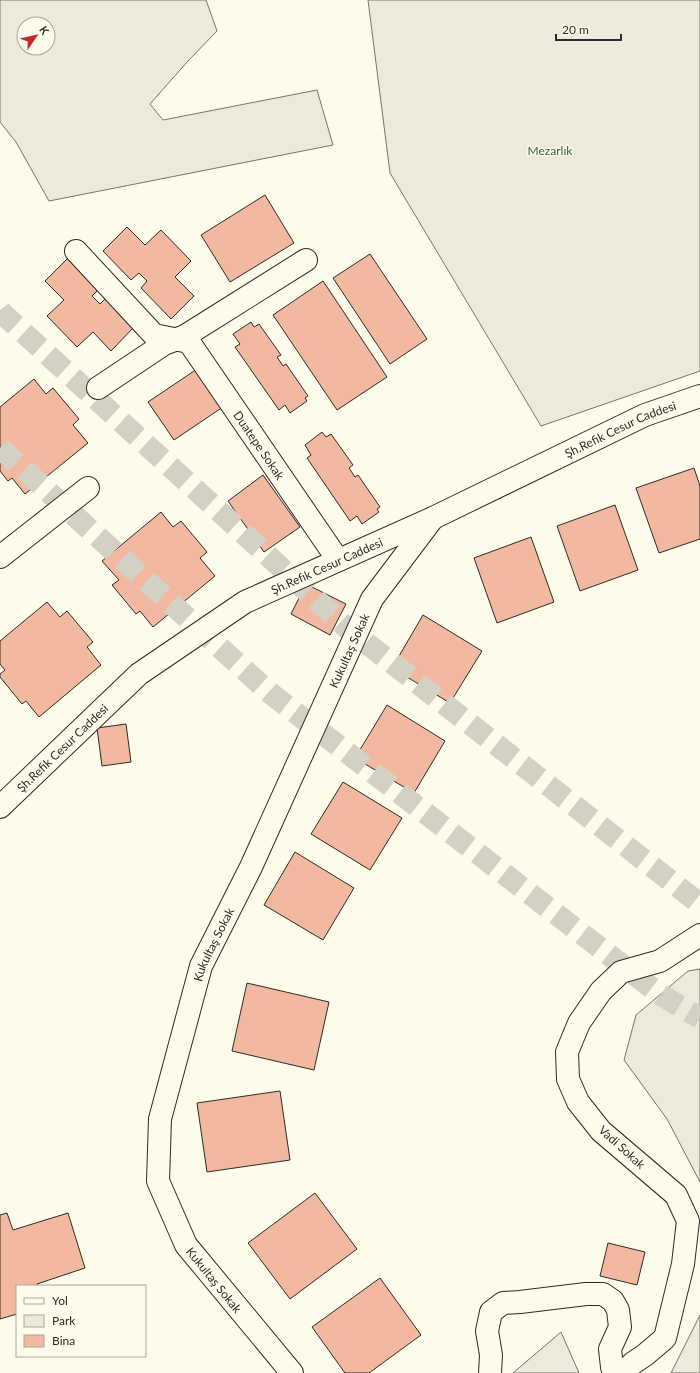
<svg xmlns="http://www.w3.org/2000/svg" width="700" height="1373" font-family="Lato,sans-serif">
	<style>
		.green { fill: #ecebdb; stroke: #74746e; fill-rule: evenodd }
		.building { fill: #f2b8a0; stroke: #2b2b2b }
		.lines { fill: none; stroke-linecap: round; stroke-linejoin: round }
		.major-tunnel { stroke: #d3d1c4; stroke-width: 22; stroke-dasharray: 22 11; stroke-linecap: butt }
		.minor-casing { stroke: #2b2b2b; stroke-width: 24 }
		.minor { stroke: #fdfbea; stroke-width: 22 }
		.labels { text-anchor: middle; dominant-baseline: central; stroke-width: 3; stroke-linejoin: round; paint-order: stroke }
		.park-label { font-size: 12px; fill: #34623c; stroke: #fdfbea }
		.street-label { font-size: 12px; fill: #2b2b2b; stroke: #fdfbea }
	</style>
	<rect width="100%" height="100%" fill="#fdfbea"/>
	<path class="green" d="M0,0H206L217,31L188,61L150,104L163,120L317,90L333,145L49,201L16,142L0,122ZM24,24H48V48H24Z
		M368,0H700V371L541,426L390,173Z
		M700,969V1182L667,1119L624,1060L636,1015L688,971Z
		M700,1315V1373H671Z
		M561,1332L579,1373H513Z"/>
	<path class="building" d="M265,195L294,243L230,282L201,235Z
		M127,227L145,245L161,230L191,261L175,277L194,296L171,319L141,288L147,281L139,273L131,280L103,251Z
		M370,254L427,339L390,364L333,278Z
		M68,258L98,290L92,296L100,304L107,297L135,326L111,351L93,332L77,347L47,316L64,300L45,281Z
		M323,281L387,377L337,410L273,315Z
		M251,322L254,327L259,324L281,355L277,357L283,366L286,364L308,396L305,398L307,401L290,413L285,405L279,410L235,347L240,344L233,334Z
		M197,369L223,407L174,440L148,402Z
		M34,379L46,394L53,388L79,419L73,425L88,443L25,494L12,478L8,481L0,471V407Z
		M322,432L326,437L331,434L353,465L349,468L355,477L358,475L380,507L377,509L379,512L362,524L357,516L350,521L307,458L311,455L305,445Z
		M694,468L700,486V539L659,553L636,488Z
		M263,475L300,527L264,552L228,501Z
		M615,505L638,570L580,591L557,526Z
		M161,512L173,527L181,521L207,552L200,558L215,576L153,627L140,611L136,614L112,585L119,580L102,561Z
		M531,537L554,602L497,623L474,558Z
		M306,584L346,604L330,635L291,614Z
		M47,602L60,617L67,611L93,642L87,647L101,665L39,717L26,701L22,704L0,677V674L5,670L0,664V641Z
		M423,615L482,651L450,703L392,668Z
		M387,705L445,741L414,793L355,758Z
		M126,724L131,762L102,766L97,728Z
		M343,782L402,818L370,870L311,834Z
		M295,852L354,888L323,940L264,905Z
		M247,983L329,1002L314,1070L232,1051Z
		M280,1091L290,1160L207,1172L197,1103Z
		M315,1193L357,1249L290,1299L248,1243Z
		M7,1213L13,1230L68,1213L85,1268L37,1284L38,1286H17V1314L0,1319V1215Z
		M608,1243L645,1252L637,1285L600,1276Z
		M380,1278L421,1335L369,1373H345L312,1327Z"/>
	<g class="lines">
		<path class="major-tunnel" d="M0,310L3,314L346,627L700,904
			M0,448L270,693L661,995L700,1018"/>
		<g class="minor-casing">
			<g id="minor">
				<path id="s1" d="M76,251L154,335L189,342L338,560"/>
				<path d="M98,388L164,344L185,336L306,260"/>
				<path d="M0,557L88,488"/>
				<path id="s2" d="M0,807L139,674L245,602L433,518L645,415L700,396"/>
				<path id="s3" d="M292,1373L186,1245L158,1181L160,1119L201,966L251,867L372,599L433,518"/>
				<path d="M490,1373L491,1355L487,1331L491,1312L503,1303L520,1302L586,1294H603L613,1301L618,1310L620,1327L610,1349L612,1367L614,1373"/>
				<path d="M623,1373L633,1363L645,1355L665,1338L683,1264L688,1221L676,1195L601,1131L578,1102L568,1079L567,1052L579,1023L601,991L621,972L660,961L700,935"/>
			</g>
		</g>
		<use href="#minor" class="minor"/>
	</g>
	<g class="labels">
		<g class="park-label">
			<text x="550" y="150">Mezarlık</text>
		</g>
		<g class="street-label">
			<text stroke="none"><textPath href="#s2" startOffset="734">Şh.Refik Cesur Caddesi</textPath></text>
			<text stroke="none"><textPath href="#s1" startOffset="275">Duatepe Sokak</textPath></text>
			<text stroke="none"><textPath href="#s2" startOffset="410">Şh.Refik Cesur Caddesi</textPath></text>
			<text stroke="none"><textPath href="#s3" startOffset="805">Kukultaş Sokak</textPath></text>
			<text stroke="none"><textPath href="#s2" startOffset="86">Şh.Refik Cesur Caddesi</textPath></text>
			<text stroke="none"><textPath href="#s3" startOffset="481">Kukultaş Sokak</textPath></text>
			<text transform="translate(622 1147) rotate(42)">Vadi Sokak</text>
			<text transform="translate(214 1280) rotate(51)">Kukultaş Sokak</text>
		</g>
	</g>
	<rect x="16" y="1285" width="130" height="72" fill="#fdfbea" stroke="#a9a89e"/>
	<rect x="24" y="1298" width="20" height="6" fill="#fdfbea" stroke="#a9a89e"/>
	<text x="52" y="1305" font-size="12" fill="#2b2b2b">Yol</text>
	<rect x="24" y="1315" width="20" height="12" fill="#ecebdb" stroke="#a9a89e"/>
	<text x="52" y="1325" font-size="12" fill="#2b2b2b">Park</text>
	<rect x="24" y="1335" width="20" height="12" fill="#f2b8a0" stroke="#a9a89e"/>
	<text x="52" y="1345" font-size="12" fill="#2b2b2b">Bina</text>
	<g transform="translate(36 36) rotate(56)"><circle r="19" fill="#fdfbea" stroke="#a9a89e"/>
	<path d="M0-3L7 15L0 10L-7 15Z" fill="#c62828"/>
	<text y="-6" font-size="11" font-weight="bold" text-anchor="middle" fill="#2b2b2b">K</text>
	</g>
	<path d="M556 34v6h65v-6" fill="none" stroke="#2b2b2b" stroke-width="2"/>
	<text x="562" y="34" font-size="12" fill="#2b2b2b" stroke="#fdfbea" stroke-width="3" paint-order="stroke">20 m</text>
</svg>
